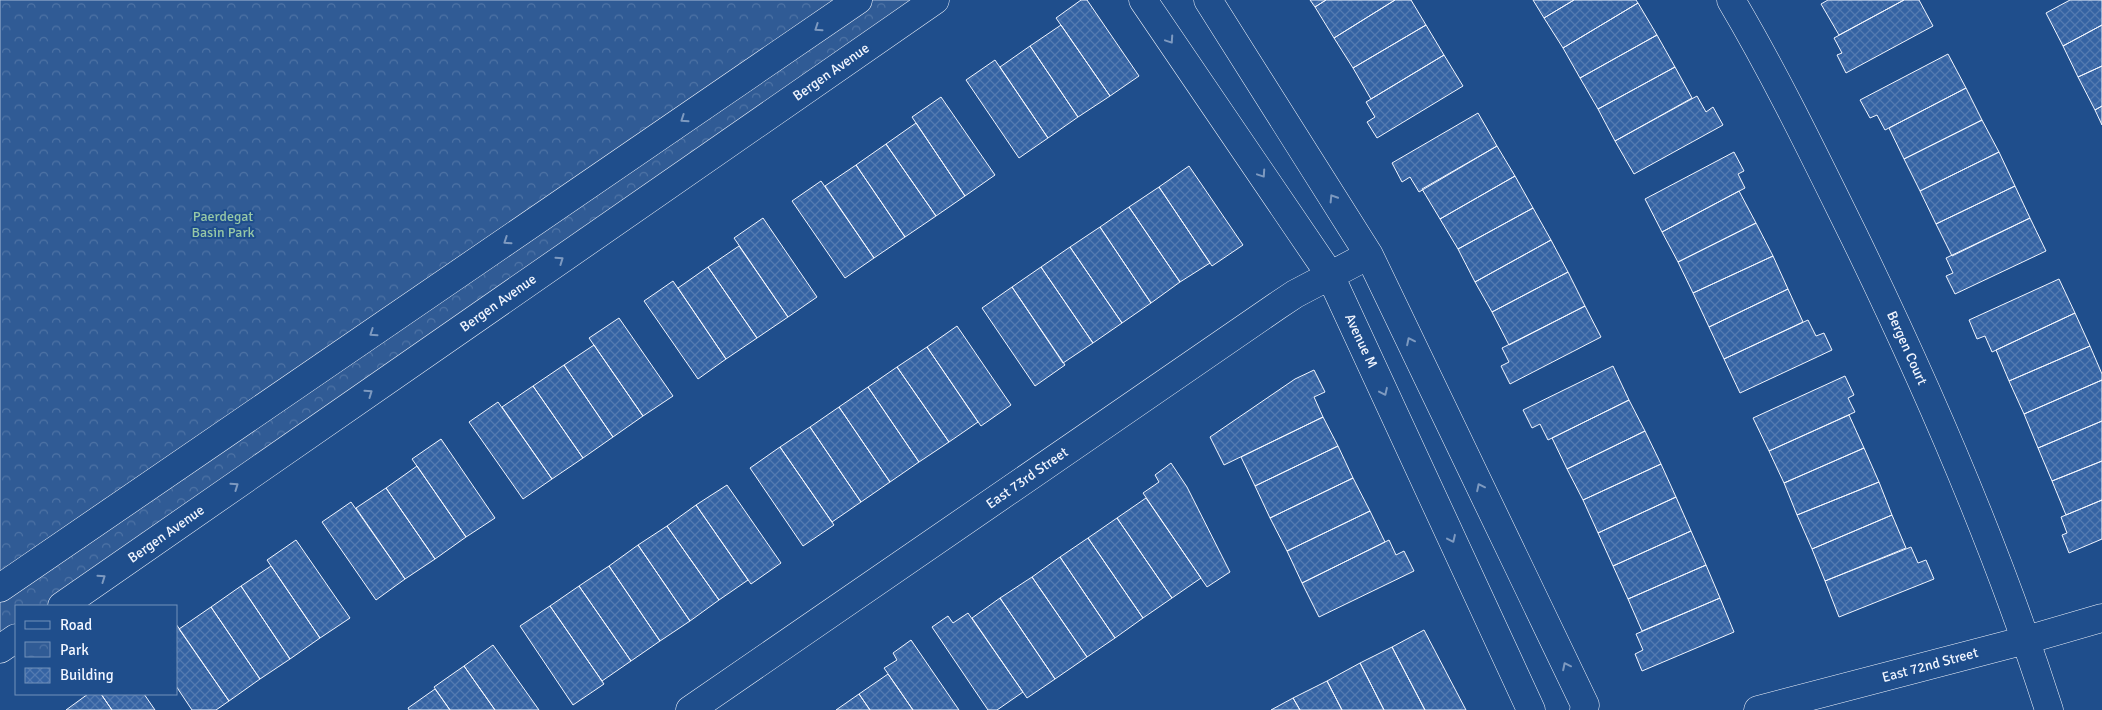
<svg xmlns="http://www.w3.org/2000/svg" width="2102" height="710" font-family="Signika,sans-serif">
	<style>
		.park { fill: url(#park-crowns); stroke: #a8bbd7 }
		.building { fill: url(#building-cross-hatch); stroke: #f2f6ff }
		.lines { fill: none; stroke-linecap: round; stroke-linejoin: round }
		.minor-casing { stroke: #f2f6ff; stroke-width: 29 }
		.minor { stroke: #1f4e8c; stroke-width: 28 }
		.oneway { stroke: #7e9ac0 }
		.labels { text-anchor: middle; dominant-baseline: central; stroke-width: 4; stroke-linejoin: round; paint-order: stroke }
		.street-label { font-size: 14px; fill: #f2f6ff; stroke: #1f4e8c }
		.park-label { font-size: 14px; fill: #97c8a6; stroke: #1f4e8c }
	</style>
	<defs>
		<pattern id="park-crowns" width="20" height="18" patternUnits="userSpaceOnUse" patternTransform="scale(1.25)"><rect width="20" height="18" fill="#305b95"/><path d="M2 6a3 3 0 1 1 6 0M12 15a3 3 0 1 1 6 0" fill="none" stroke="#4e73a5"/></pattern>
		<pattern id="building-cross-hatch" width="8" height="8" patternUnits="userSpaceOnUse" patternTransform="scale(1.25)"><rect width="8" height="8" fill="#3563a3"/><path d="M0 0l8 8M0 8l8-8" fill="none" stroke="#537ab1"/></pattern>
	</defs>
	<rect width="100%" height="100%" fill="#1f4e8c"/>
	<path class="park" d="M0,0H939L61,606H16V637L0,648Z"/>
	<path class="building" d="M1081,0H1087L1139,76L1110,96L1056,18Z
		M1310,0H1326L1315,7Z
		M1326,0H1395L1334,38L1315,7Z
		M1395,0H1411L1426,25L1353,68L1334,38Z
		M1533,0H1574L1544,18Z
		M1574,0H1636L1638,3L1563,48L1544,18Z
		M1828,0H1904L1839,35L1821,4Z
		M1904,0H1919L1933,26L1846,73L1837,55L1842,53L1834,38Z
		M2070,0H2102V25L2063,46L2046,13Z
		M1638,3L1657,35L1580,78L1563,48Z
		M1061,25L1110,96L1078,117L1030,46Z
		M1426,25L1444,55L1371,99L1353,68Z
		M2102,25V66L2078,77L2063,46Z
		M1657,35L1675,67L1598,109L1580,78Z
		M1030,46L1078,117L1048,138L1000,67Z
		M1948,54L1966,88L1885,130L1877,115L1870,118L1860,100Z
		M1444,55L1463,86L1377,138L1367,122L1375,117L1366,102Z
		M995,60L1048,138L1019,158L966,80Z
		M2102,66V106L2095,110L2078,77Z
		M1675,67L1692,98L1615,141L1598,109Z
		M1966,88L1982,120L1904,159L1889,128Z
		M1697,96L1706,112L1713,107L1723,125L1634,174L1615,141Z
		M941,97L995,175L965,196L912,117Z
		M2102,106V125L2095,110Z
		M1478,113L1497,146L1419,192L1410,177L1402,182L1392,163Z
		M1982,120L1999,152L1920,191L1904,159Z
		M916,123L965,196L936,216L886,144Z
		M886,144L936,216L905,237L856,165Z
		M1497,146L1515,176L1440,219L1422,189Z
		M1734,152L1744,171L1738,174L1745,188L1662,232L1645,199Z
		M1999,152L2015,186L1936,224L1920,191Z
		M856,165L905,237L874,258L825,186Z
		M1189,166L1243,245L1212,266L1159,187Z
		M1515,176L1533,208L1458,249L1440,219Z
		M821,181L874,258L845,278L792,201Z
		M2015,186L2030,218L1952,256L1936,224Z
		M1159,187L1210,263L1180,282L1129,207Z
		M1739,191L1756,223L1678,262L1662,232Z
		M1129,207L1180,282L1151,303L1100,227Z
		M1533,208L1551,240L1475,282L1458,249Z
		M763,218L817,297L788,317L734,238Z
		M2030,218L2046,251L1955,294L1946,276L1953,273L1946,258Z
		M1756,223L1773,256L1693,293L1678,262Z
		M1100,227L1151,303L1122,323L1070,247Z
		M1551,240L1568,272L1492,312L1475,282Z
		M739,246L788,317L757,338L708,267Z
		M1070,247L1122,323L1093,343L1041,267Z
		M1773,256L1788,289L1709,327L1693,293Z
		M708,267L757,338L726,359L678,288Z
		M1041,267L1093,343L1063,363L1012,287Z
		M1568,272L1585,306L1509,345L1492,312Z
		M2059,279L2075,313L1992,352L1985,336L1977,339L1969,320Z
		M673,281L726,359L698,379L644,301Z
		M1012,287L1065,365L1035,386L982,308Z
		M1788,289L1803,322L1724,359L1709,327Z
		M1585,306L1601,337L1510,384L1501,366L1509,362L1502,348Z
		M2075,313L2090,346L2009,381L1996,350Z
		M619,318L673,396L643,416L589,338Z
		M1808,320L1816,336L1824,333L1832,350L1740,393L1724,359Z
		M957,326L1011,405L981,426L927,347Z
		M594,345L643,416L613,437L564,365Z
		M2090,346L2102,374V380L2024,414L2009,381Z
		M927,347L978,422L949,442L897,367Z
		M564,365L613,437L583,458L533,386Z
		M1613,366L1629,400L1548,440L1540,424L1532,428L1523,410Z
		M897,367L949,442L919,462L868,387Z
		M1314,370L1325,392L1314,397L1323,417L1224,465L1210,437L1295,379Z
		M1845,376L1854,395L1848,398L1855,412L1769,451L1753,418Z
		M2102,380V421L2038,448L2024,414Z
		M533,386L583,458L552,479L502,407Z
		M868,387L919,462L890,482L839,407Z
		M1629,400L1645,431L1567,469L1552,438Z
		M498,402L552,479L523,499L469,422Z
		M839,407L890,482L861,502L810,427Z
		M1849,415L1864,448L1784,483L1769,451Z
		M1323,417L1338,446L1255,486L1241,457Z
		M2102,421V461L2052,481L2038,448Z
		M810,427L861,502L832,522L780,447Z
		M1645,431L1661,464L1583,500L1567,469Z
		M441,439L495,518L466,537L412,459Z
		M1338,446L1353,478L1270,518L1255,486Z
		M780,447L834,525L803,546L750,468Z
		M1864,448L1879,482L1797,515L1784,483Z
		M2102,461V500L2066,515L2052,481Z
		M1171,463L1187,487L1230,572L1207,587L1143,493L1159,482L1155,475Z
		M1661,464L1676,497L1598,533L1583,500Z
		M417,466L466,537L435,559L386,488Z
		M1353,478L1370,511L1287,551L1270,518Z
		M1879,482L1892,515L1812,549L1797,515Z
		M727,485L781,563L751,584L696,505Z
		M386,488L435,559L405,579L356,508Z
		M1676,497L1691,531L1613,566L1598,533Z
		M1146,498L1201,578L1172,598L1117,518Z
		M2102,500V539L2069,553L2062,535L2067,533L2061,517Z
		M351,502L405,579L376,600L322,522Z
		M696,505L748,580L719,600L667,526Z
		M1370,511L1385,542L1302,583L1287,551Z
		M1892,515L1906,548L1825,581L1812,549Z
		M1117,518L1172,598L1143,618L1088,538Z
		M667,526L719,600L690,621L638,545Z
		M1691,531L1706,565L1628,599L1613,566Z
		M1088,538L1143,618L1115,638L1060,557Z
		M296,540L350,618L320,638L267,560Z
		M1389,540L1396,555L1404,551L1414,571L1319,617L1302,583Z
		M638,545L690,621L660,641L609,566Z
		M1911,547L1918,563L1926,560L1934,579L1839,617L1825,581Z
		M1060,557L1115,638L1087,657L1032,577Z
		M1706,565L1720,598L1642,631L1628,599Z
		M271,566L320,638L290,659L241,586Z
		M609,566L660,641L631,661L579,586Z
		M1032,577L1087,657L1055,679L1000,598Z
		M241,586L290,659L260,679L211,607Z
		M579,586L631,661L602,681L550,606Z
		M1000,598L1055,679L1027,698L972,618Z
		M1720,598L1734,632L1642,671L1635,654L1643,650L1636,634Z
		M550,606L604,684L573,705L520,626Z
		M211,607L260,679L229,701L179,629Z
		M968,613L1023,692L997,710H988L932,627L948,616L953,623Z
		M176,624L229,701L216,710H192L176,686Z
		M1424,630L1466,710H1425L1392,647Z
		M911,640L959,710H913L884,668L897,660L893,653Z
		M493,645L539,710H495L464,666Z
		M1392,647L1425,710H1384L1360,663Z
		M1360,663L1384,710H1342L1327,681Z
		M464,666L495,710H450L434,687Z
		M888,674L913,710H870L859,694Z
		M1327,681L1342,710H1300L1293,698Z
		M435,689L450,710H409L408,708Z
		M88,694H101L112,710H66Z
		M101,694H144L155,710H112Z
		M859,694L870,710H836Z
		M1293,698L1300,710H1271Z"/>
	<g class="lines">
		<g class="minor-casing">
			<path id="minor" d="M1143,0L1330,275L1531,710
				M1208,0L1369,255L1585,705L1584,710
				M1731,0C1776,76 1815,157 1854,236C1929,390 1997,547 2049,710
				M0,588L858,0
				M62,606L935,0
				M0,649L16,638
				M690,710L1277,306L1295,294L1369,255
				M1758,710L2026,640L2102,618"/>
		</g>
		<use href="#minor" class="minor"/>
	</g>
	<defs><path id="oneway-chevron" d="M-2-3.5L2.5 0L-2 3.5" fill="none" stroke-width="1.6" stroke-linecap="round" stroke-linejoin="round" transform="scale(1.25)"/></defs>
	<g class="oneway">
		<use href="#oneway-chevron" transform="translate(818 28) rotate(146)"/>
		<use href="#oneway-chevron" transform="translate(1170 40) rotate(56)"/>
		<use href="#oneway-chevron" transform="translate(684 119) rotate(146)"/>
		<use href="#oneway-chevron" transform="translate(1262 174) rotate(56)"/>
		<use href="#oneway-chevron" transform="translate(1333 198) rotate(-122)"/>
		<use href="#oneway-chevron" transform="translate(507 241) rotate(146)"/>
		<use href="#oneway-chevron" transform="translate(560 260) rotate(-35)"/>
		<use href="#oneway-chevron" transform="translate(373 333) rotate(146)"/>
		<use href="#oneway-chevron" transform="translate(1410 341) rotate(-116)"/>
		<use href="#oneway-chevron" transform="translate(1384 392) rotate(65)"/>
		<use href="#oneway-chevron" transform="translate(369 393) rotate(-35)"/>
		<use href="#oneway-chevron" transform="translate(235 486) rotate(-35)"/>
		<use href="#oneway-chevron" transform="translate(1480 487) rotate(-116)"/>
		<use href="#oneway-chevron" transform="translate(1452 539) rotate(65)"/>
		<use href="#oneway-chevron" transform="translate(102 578) rotate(-35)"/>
		<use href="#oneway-chevron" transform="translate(1566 666) rotate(-116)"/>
	</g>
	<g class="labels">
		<g class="street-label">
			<text transform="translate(831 72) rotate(-35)">Bergen Avenue</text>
			<text transform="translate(498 303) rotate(-35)">Bergen Avenue</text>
			<text transform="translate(1361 341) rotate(65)">Avenue M</text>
			<text transform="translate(1907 348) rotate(66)">Bergen Court</text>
			<text transform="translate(1027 478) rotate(-35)">East 73rd Street</text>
			<text transform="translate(166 534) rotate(-35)">Bergen Avenue</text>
			<text transform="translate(1930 665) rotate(-15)">East 72nd Street</text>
		</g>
		<g class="park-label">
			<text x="223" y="216">Paerdegat<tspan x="223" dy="16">Basin Park</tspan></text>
		</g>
	</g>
	<rect x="15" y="605" width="162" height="90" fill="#1f4e8c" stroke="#7391ba"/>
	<rect x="25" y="621" width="25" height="8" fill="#1f4e8c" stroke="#7391ba"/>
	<text x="60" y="630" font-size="15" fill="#f2f6ff">Road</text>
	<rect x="25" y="642" width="25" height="15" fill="url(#park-crowns)" stroke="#7391ba"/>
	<text x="60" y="655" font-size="15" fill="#f2f6ff">Park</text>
	<rect x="25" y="668" width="25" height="15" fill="url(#building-cross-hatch)" stroke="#7391ba"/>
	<text x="60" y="680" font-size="15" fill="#f2f6ff">Building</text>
</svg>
